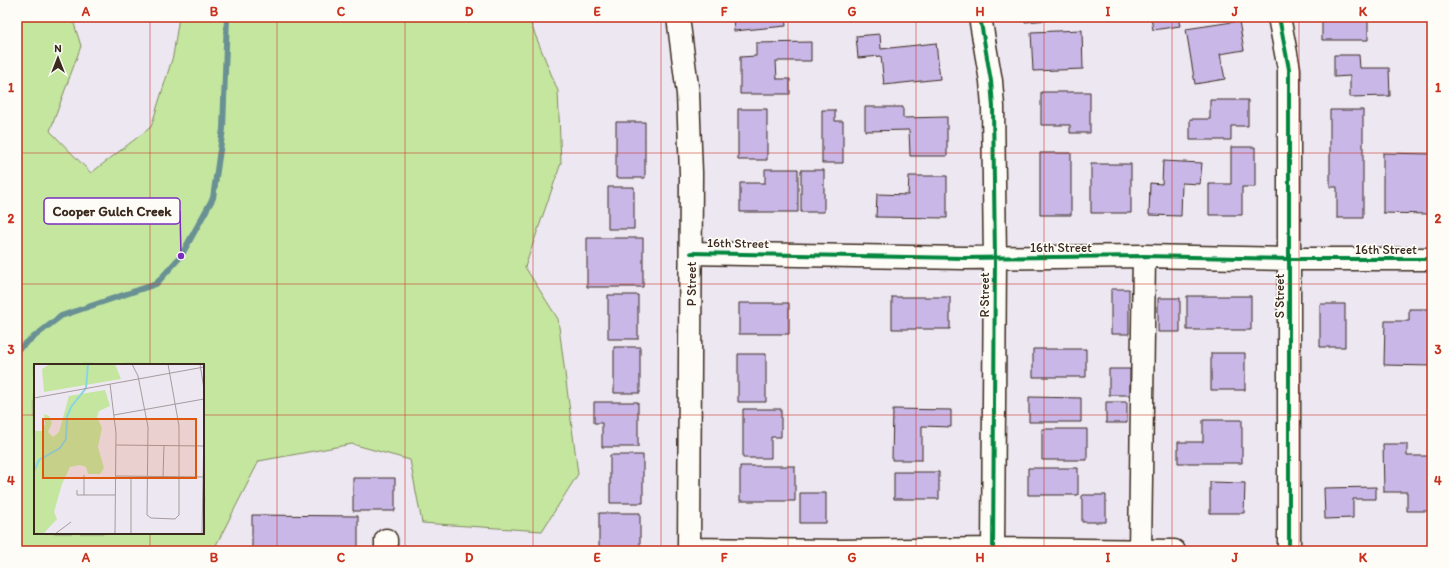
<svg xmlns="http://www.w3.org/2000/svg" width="1449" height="568" font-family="Itim,sans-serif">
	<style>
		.green { fill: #c4e69f; stroke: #80885e; fill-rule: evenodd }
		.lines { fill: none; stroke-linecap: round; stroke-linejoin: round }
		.stream { stroke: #699194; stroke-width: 6 }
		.building { fill: #c8b7e7; stroke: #3b2a1e }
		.minor-casing { stroke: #3b2a1e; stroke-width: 25 }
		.minor { stroke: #fdfcf7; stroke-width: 22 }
		.cycleway-casing { stroke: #fdfcf7; stroke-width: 6 }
		.cycleway { stroke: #00873e; stroke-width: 4 }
		.grid { fill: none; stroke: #c8321e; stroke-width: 1; stroke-opacity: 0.55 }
		.labels { text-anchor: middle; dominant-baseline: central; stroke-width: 3.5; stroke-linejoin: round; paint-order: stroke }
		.street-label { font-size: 13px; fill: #3b2a1e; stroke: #fdfcf7 }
		.inset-river { fill: none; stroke: #87d6e3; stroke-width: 2 }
		.inset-road { fill: none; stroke: #a69b9d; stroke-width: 1 }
		.view { fill: #df570d; fill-opacity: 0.15; stroke: #df570d; stroke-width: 2 }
		.inset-edge { fill: none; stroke: #3b2a1e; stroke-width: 2 }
		.leader { fill: none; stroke: #7b2cbf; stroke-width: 1.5 }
		.callout-dot { fill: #7b2cbf; stroke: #fdfcf7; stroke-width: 1.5 }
		.callout { fill: #fdfcf7; stroke: #7b2cbf; stroke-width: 1.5 }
		.callout-label { font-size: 14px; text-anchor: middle; font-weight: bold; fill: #3b2a1e }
		.neatline { fill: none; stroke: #c8321e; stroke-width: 1.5 }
		.grid-label { font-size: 13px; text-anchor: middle; font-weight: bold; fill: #c8321e }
	</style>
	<rect width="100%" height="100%" fill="#ede7f2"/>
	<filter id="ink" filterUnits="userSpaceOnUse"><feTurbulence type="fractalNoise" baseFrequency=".025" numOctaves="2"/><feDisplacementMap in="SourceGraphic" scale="8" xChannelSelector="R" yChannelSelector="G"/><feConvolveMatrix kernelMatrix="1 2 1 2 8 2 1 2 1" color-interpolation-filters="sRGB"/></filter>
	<g filter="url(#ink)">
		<path class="green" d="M17,17H72L81,46L50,131L91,173L151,127L173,56L179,17H528L558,91L561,163L525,267L558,319L578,474L542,531L422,523L410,460L352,444L259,461L213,551H17V63L21,55L17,46ZM35,365H203V533H35Z"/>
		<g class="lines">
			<path class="stream" d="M17,350L61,316L156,284L181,256L213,198L223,129L227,17"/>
		</g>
		<path class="building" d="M733,17H785L786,26L734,31Z
			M1025,17H1081L1025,22Z
			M1151,17H1178L1180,26L1153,30Z
			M1322,17H1368V40H1322Z
			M1239,21L1244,50L1220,54L1225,79L1195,84L1186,29Z
			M1082,30L1083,69L1033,71L1031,32Z
			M880,34L881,49L936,43L940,79L884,85L881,56L858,58L856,36Z
			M811,42V61H776L777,79H790V94H740V57L756,56V43Z
			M1334,55H1359L1360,68H1389L1390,96L1350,97V76L1334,77Z
			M1041,92H1090V133H1070V125H1041Z
			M1210,100H1248V126H1231V140H1190V119H1210Z
			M865,107H903V118L947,117V156H910L909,130L865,131Z
			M738,109H767V160H738Z
			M822,110H835V121H843V163H822Z
			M1330,110H1363V218H1337V187H1330Z
			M616,122H645V178H616Z
			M1231,147H1255V187H1242V215H1209V184H1231Z
			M1040,153H1071V215H1040Z
			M1383,153L1431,154L1430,214L1383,213Z
			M1163,161L1202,163L1200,184L1182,183L1181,216L1149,215L1150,183L1162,184Z
			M1091,164H1131V213H1091Z
			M765,169H798V212H740V183H765Z
			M801,170H824V212H801Z
			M909,176H947V218L876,217L877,194L908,195Z
			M608,187H634V229H608Z
			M587,238H643V287H587Z
			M1111,289H1129V334H1111Z
			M608,295H638V339H608Z
			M1187,296H1251V330H1187Z
			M892,297H950V329H892Z
			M1158,298H1180V332H1158Z
			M739,303H789V334H739Z
			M1320,304H1345V347H1320Z
			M1409,309H1432V366L1384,365L1385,321H1409Z
			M614,347H640V393H614Z
			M1033,349H1086V377H1033Z
			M1211,353H1245V390H1211Z
			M738,354H766V402H738Z
			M1109,369H1130V395H1109Z
			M1029,397L1081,398V422H1029Z
			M594,402H638V447H602V423H594Z
			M1106,402H1127V423H1106Z
			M743,409H781V437H771V458H743Z
			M893,409L951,410V427L922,426V460H892Z
			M1203,420H1242V463H1178V442H1203Z
			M1042,429H1087V460H1042Z
			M1383,444H1407V456H1432V511H1407V492H1384Z
			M610,455H643V503H610Z
			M740,466H795V501H740Z
			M1028,468H1078V495H1028Z
			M894,472H939V499H894Z
			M353,478H395V511H353Z
			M1210,482L1245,483L1244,513H1210Z
			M1376,487V499H1353V518L1325,519L1324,488Z
			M800,493H826V523H800Z
			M1082,495H1106V522H1082Z
			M599,513H640V549H599Z
			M252,515L358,516V551H252Z"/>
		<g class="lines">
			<g class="minor-casing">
				<path id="minor" d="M678,17L688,94L691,173L689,551
					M980,17L991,81L993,107L995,258L993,551
					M1279,17L1289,69V551
					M691,253L964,258L1144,256L1289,259H1432
					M689,549L837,551L993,549L1174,551
					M386,551V540
					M1140,551L1144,256"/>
			</g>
			<use href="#minor" class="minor"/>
			<g class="cycleway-casing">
				<path id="cycleway" d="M980,17L991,81L993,107L995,258L993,551
					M1279,17L1289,69V551
					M691,253L964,258L1144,256L1289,259H1432"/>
			</g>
			<use href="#cycleway" class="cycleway"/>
		</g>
	</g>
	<path class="grid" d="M150,17V365M277,17V551M405,17V551M533,17V551M661,17V551M788,17V551M916,17V551M1044,17V551M1172,17V551M1299,17V551M17,153H1432M17,284H1432M17,415H35M203,415H1432M150,533V551"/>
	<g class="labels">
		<g class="street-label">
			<text transform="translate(738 243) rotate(1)">16th Street</text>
			<text x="1061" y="247">16th Street</text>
			<text x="1386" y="249">16th Street</text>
			<text transform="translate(691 284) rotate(-90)">P Street</text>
			<text transform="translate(984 295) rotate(-90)">R Street</text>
			<text transform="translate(1279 296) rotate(-90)">S Street</text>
		</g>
	</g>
	<g transform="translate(34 364)">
		<rect width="170" height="170" fill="#ede7f2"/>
		<path d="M16,0H81L87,15L10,28L8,5ZM71,26L76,42L65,47L63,53L68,64L64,83L70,104L66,110H54L52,103L46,101L36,103L28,120L20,148L23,155L9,170H0V67H8L11,60L10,50L15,52L18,59L14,68L19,73L25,68L35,32Z" fill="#c4e69f"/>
		<path class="inset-river" d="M0,107L5,96L26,84L32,75L33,53L37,43L52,24L54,0"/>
		<path class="inset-road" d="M98,0L104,12L114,63L113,151L117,154L141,155L145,151V62L134,0M166,0L170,25M76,20L82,69L81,170M0,34L170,3M80,51L170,35M82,81L170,82M82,112L170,113M129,113L130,81M43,126V131H81M50,131V111M21,170L37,158M97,170V113M168,170L170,64"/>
		<path class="view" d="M9,55H162V114H9Z"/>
		<rect width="170" height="170" class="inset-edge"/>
	</g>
	<path class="leader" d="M181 256L180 211"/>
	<circle class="callout-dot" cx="181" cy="256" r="4"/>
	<rect class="callout" x="44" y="198" width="136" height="26" rx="4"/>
	<g class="callout-label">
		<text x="112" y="216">Cooper Gulch Creek</text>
	</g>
	<rect width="1449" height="568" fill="none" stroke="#fdfcf7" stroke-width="44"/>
	<g transform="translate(58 58)" stroke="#fdfcf7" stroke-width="3" paint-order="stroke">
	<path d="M0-3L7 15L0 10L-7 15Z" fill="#3b2a1e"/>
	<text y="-6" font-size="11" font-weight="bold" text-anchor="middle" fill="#3b2a1e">N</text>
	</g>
	<rect x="22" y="22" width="1405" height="524" class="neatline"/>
	<g class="grid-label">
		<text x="86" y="16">A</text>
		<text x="214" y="16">B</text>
		<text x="341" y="16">C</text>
		<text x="469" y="16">D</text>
		<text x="597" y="16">E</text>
		<text x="724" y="16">F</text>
		<text x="852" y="16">G</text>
		<text x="980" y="16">H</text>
		<text x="1108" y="16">I</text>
		<text x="1235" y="16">J</text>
		<text x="1363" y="16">K</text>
		<text x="11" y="92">1</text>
		<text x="1438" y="92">1</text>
		<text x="11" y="223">2</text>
		<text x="1438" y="223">2</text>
		<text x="11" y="354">3</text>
		<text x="1438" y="354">3</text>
		<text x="11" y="485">4</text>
		<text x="1438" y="485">4</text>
		<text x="86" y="562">A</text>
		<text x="214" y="562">B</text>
		<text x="341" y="562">C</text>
		<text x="469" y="562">D</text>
		<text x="597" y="562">E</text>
		<text x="724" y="562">F</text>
		<text x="852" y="562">G</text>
		<text x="980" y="562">H</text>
		<text x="1108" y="562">I</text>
		<text x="1235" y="562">J</text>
		<text x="1363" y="562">K</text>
	</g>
</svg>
